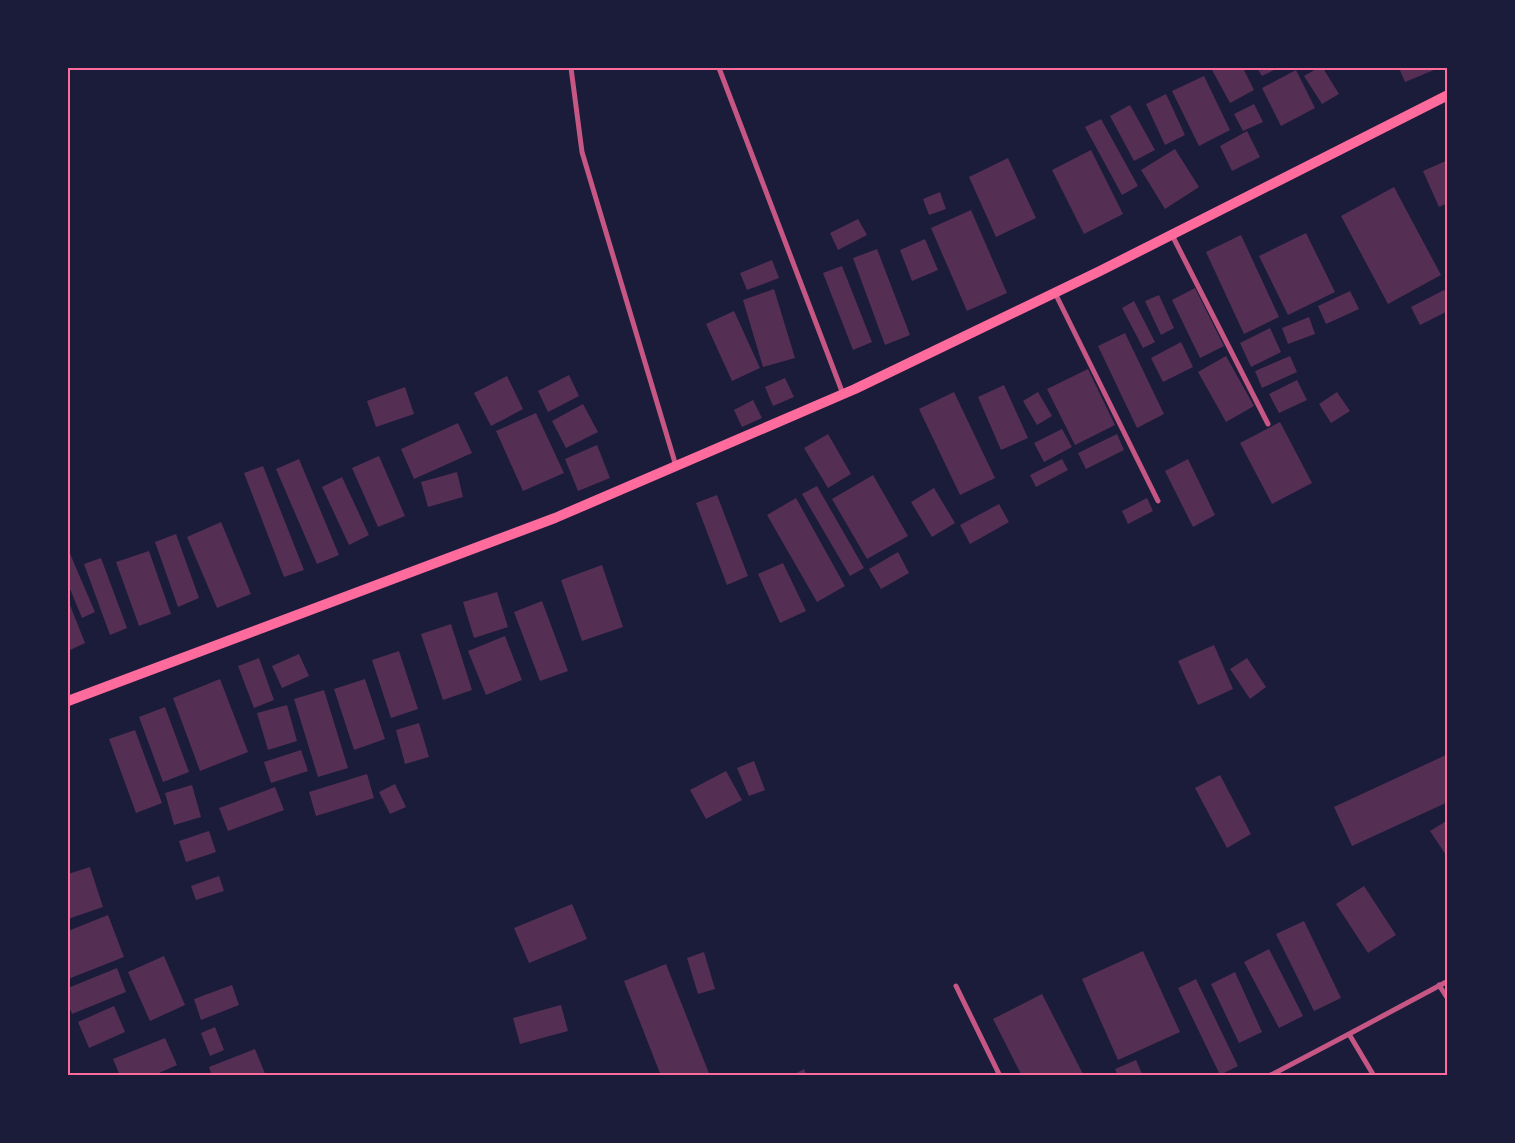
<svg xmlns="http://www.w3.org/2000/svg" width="1515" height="1143" font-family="'Roboto Condensed',sans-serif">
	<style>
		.building { fill: #542f53 }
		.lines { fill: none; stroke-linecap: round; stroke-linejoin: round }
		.minor { stroke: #c65784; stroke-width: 5 }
		.secondary { stroke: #ff6b9d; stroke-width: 10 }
		.neatline { fill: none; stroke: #ff6b9d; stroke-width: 2 }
	</style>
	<rect width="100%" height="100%" fill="#1b1b3a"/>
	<path class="building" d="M1211,68H1243L1254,90L1230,103Z
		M1257,68H1278L1262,76Z
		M1318,68H1323L1339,94L1322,104L1304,76Z
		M1399,68H1433L1434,70L1405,82Z
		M1296,70L1315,108L1281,126L1262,88Z
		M1204,76L1230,130L1199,146L1172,91Z
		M1166,94L1185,135L1165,145L1146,104Z
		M1254,104L1263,122L1243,131L1234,114Z
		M1130,105L1155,150L1134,161L1110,116Z
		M1101,119L1138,186L1122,195L1085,127Z
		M1247,131L1260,157L1232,171L1220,146Z
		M1175,149L1199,187L1165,209L1141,170Z
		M1091,150L1123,214L1084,234L1052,170Z
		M1008,158L1036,218L996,237L969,177Z
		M1448,160V203L1439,207L1423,171Z
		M1394,187L1441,275L1388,304L1341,216Z
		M940,192L946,209L929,215L923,199Z
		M971,210L1007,293L967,311L931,228Z
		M858,219L867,235L838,250L830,233Z
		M1306,233L1335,292L1288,315L1259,256Z
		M1241,235L1279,317L1244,334L1206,252Z
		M925,239L938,270L912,281L900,250Z
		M877,249L910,335L885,345L853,258Z
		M772,260L779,278L747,290L740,273Z
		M842,266L872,342L853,350L823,273Z
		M1195,288L1224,346L1200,358L1172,300Z
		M774,289L795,358L763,367L743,300Z
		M1444,290L1448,296V311L1420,325L1411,307Z
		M1350,291L1359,309L1326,324L1318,306Z
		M1159,295L1174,328L1161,335L1145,301Z
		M1134,301L1155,342L1143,348L1122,308Z
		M734,311L760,368L732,381L706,324Z
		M1309,317L1315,334L1288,344L1282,328Z
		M1270,328L1281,352L1251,367L1240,343Z
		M1125,333L1164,414L1137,428L1098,346Z
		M1181,342L1193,367L1163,382L1151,358Z
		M1226,356L1254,406L1226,422L1198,372Z
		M1290,356L1297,372L1262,388L1255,371Z
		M1088,369L1115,425L1075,445L1047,389Z
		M569,375L579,396L548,412L538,391Z
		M507,376L523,409L491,426L474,393Z
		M785,378L794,397L773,406L765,387Z
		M1297,380L1307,400L1279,413L1269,394Z
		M1004,385L1028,438L1001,450L978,397Z
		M405,387L414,414L376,427L367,401Z
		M954,392L995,478L960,495L919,409Z
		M1038,392L1052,416L1037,425L1023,401Z
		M1337,392L1350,411L1331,423L1319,404Z
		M753,400L762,418L742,427L734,410Z
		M583,404L598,432L566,448L552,421Z
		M536,413L564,473L523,491L496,431Z
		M1280,422L1312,483L1272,504L1240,443Z
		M458,423L472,453L414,479L401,449Z
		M1062,429L1072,447L1044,462L1034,443Z
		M828,434L851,474L828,488L804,448Z
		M1117,434L1124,450L1086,469L1078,453Z
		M597,445L610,478L578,491L565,459Z
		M379,456L405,516L378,527L352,468Z
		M299,459L339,555L317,564L276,469Z
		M1062,459L1068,470L1036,487L1030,475Z
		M1188,459L1215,515L1193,527L1165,471Z
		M263,466L304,570L284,577L244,473Z
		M457,472L463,497L428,507L421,482Z
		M873,475L908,536L867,559L832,499Z
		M342,477L369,535L349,545L322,487Z
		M817,486L864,568L850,576L802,494Z
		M934,488L955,523L932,537L911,502Z
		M717,495L748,576L727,585L696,503Z
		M796,498L845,586L817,602L767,515Z
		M1147,498L1153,511L1128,524L1122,511Z
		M999,504L1009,522L970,544L960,525Z
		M221,522L251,594L217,608L187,537Z
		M176,534L199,598L178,607L155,542Z
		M68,549L95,612L82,618L68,584Z
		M149,551L171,614L139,626L116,562Z
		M898,552L909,573L881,589L869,569Z
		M101,558L127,628L110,635L84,564Z
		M783,563L806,611L780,623L758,574Z
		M602,565L623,627L582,641L561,580Z
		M497,592L508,627L474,638L463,602Z
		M68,600L85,643L68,651Z
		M542,601L568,671L540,681L514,612Z
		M451,624L472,690L443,700L421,634Z
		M505,636L522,680L486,695L468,651Z
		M1214,645L1233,689L1198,705L1178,661Z
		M399,651L418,709L391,718L372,660Z
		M299,654L309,676L282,688L272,666Z
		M259,658L274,700L254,708L238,666Z
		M1247,658L1266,687L1250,699L1230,669Z
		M220,679L248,752L200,771L173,698Z
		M365,679L385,739L354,750L334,689Z
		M324,690L348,768L318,777L294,699Z
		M287,705L297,741L268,750L257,713Z
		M165,707L189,772L163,782L139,717Z
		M419,723L429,757L405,764L396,730Z
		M135,730L162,803L136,813L109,739Z
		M301,750L308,771L271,783L264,762Z
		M1448,754V802L1352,846L1334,807Z
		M754,761L765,790L749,796L737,768Z
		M726,771L742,800L706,819L690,790Z
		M367,774L374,798L316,816L309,792Z
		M1220,775L1251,834L1227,848L1195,788Z
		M395,784L406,807L390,814L379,792Z
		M192,785L201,817L174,825L165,793Z
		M275,787L284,810L228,831L219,808Z
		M1448,820V858L1430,831Z
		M209,831L216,852L186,862L179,841Z
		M90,867L103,907L68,919V874Z
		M219,876L224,891L196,900L191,886Z
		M1364,886L1396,935L1368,953L1336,904Z
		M572,904L587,939L529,963L514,928Z
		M108,915L124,957L68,979V931Z
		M1304,921L1341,998L1314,1011L1276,934Z
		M1269,949L1303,1016L1279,1028L1244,962Z
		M1143,951L1180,1032L1118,1060L1082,979Z
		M704,952L715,989L698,994L687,958Z
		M164,956L185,1005L150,1021L128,972Z
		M666,964L710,1076H661L624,981Z
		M117,968L126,992L72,1014L68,1004V988Z
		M1235,972L1262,1032L1239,1043L1211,984Z
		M1196,979L1238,1066L1220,1075L1178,988Z
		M232,985L239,1005L201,1020L194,999Z
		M1042,994L1084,1076H1022L993,1019Z
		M561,1005L568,1031L520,1044L513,1018Z
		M114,1006L125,1032L89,1048L78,1022Z
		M215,1027L224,1050L210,1056L201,1033Z
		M165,1038L177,1065L152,1076H120L113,1059Z
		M255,1049L266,1076H212L209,1067Z
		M1136,1060L1143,1076H1118L1115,1069Z
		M804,1069L807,1076H791Z"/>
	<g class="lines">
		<path class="minor" d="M571,68L582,152L676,466
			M719,68L843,394
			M1172,235L1268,424
			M1055,293L1158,501
			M1439,985L1448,999
			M956,986L1000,1076
			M1349,1034L1374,1076
			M1269,1076L1349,1034L1448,981"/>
		<path class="secondary" d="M68,701L555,518L855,389L1100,271L1448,95"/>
	</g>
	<rect width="1515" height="1143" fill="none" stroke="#1b1b3a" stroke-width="138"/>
	<rect x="69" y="69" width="1377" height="1005" class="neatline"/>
</svg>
